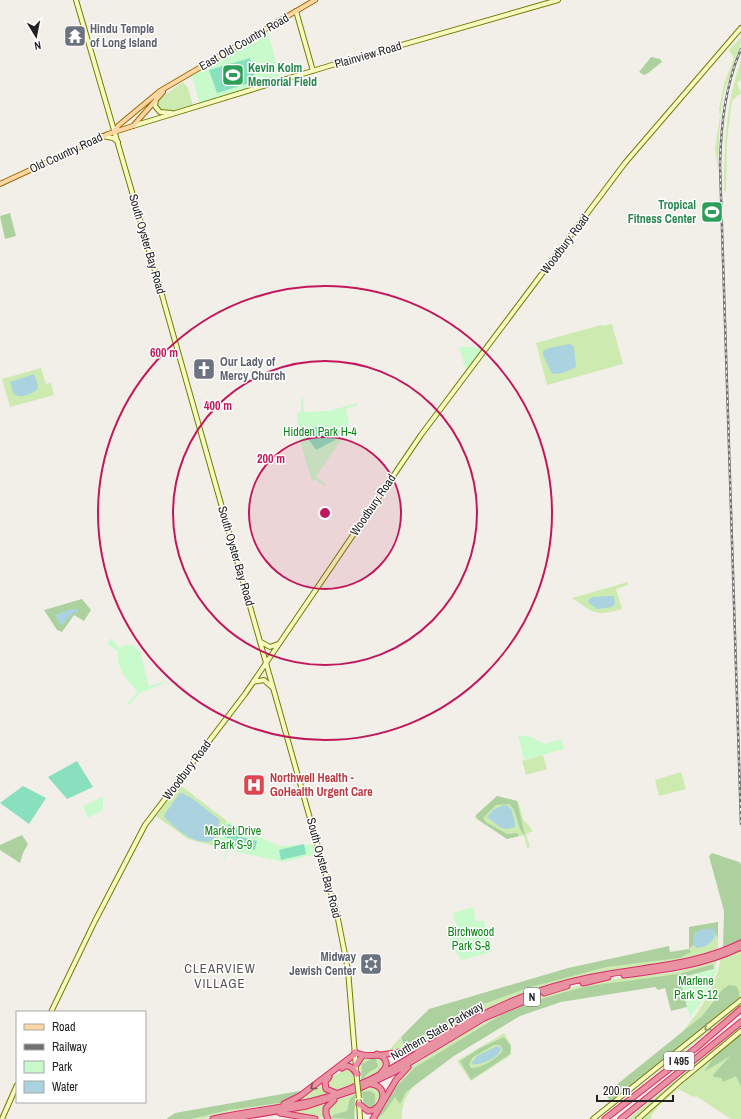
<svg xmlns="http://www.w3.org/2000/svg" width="741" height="1119" font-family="'Archivo Narrow',sans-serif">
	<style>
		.grass { fill: #cdebb0 }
		.forest { fill: #add19e; fill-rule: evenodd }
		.park { fill: #c8facc }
		.pitch { fill: #88e0be }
		.water { fill: #aad3df }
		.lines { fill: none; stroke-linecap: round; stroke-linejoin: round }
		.secondary-casing { stroke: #707d05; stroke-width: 6 }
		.primary-casing { stroke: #a06b00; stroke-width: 6 }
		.highway-casing { stroke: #dc2a67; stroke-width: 7 }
		.secondary { stroke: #f7fabf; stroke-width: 4 }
		.primary { stroke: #fcd6a4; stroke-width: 4 }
		.highway { stroke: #e892a2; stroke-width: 5 }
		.rail-casing { stroke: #707070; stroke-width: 2.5 }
		.rail { stroke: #fff; stroke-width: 1; stroke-dasharray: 3; stroke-linecap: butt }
		.secondary-bridge-casing { stroke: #707d05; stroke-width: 6; stroke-linecap: butt }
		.secondary-bridge { stroke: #f7fabf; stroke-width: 4 }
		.oneway { stroke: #979978 }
		.oneway2 { stroke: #7b545c }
		.ring { fill: none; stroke: #c2185b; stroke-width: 2 }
		.labels { text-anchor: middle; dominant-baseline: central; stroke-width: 3; stroke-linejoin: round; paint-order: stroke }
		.shield { fill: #fff; stroke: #646464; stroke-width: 1 }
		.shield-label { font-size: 11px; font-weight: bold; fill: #222 }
		.worship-label { font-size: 12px; font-weight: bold; fill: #5b616d; stroke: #fff; text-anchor: start }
		.street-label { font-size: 12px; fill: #222; stroke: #fff }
		.leisure-label { font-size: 12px; font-weight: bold; fill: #27864d; stroke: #fff; text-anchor: start }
		.park-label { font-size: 12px; fill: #0c8416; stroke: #fff }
		.health-label { font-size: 12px; font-weight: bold; fill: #be3a42; stroke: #fff; text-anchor: start }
		.neighbourhood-label { font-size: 13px; letter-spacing: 1px; fill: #555; stroke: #fff }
		.centre { fill: #c2185b; stroke: #fff; stroke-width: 2 }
		.ring-label { font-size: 12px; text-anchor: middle; font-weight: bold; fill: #c2185b; stroke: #fff; stroke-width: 3; stroke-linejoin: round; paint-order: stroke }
	</style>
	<rect width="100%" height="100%" fill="#f2efe9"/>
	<path class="grass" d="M741,37C741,54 727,79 723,98C719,121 719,146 718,169L715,148L720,116L719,109L724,84L734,58L729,50Z
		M741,59V80L737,83L741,93L732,101L727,140L726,192L724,190C724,143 726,105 741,59Z
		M183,82L188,88L193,105L164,113L157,106L158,100Z
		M612,324L623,364L547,385L536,343L601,325L602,326Z
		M41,368L46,384L51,383L54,395L10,407L2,379Z
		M628,582V585L616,589L622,609C595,617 594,613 572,598Z
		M543,755L547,769L526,775L522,761Z
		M681,772L686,789L659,796L655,780Z
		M180,785L227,821L215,846L188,839L156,816Z
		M497,796L518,801L523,819L533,831L526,834L530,847L527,848L524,835L507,839L474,817Z
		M718,922V951L705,955L558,983L455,1026L424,1045L404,1051L361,1054L360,1053L389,1050L401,1037L404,1046L411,1045L426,1033L440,1028L481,1005L531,987L607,967L680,958L689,949V927Z
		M741,950V996L739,998V991L716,997L702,1016L681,1033C701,1011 715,987 721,958Z
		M717,960L714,969L713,964L678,974L528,1003L502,1015L414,1068L397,1086L391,1096L418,1082C407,1093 401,1103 402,1119H375L396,1082L405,1071L455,1038L501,1014L528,1001L574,987L606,980L676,972Z
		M740,1004L741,1005L618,1105Z
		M741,1027L635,1119H628Z
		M504,1033L511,1045V1055L471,1081L457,1061Z
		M378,1056L382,1057L386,1063L382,1071L352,1086L335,1091L327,1087L328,1080L347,1067L353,1072L354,1083L361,1081L360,1062L364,1057Z
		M731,1056L741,1087V1119H731L696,1096L693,1097L678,1089L657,1108L651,1116L652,1119H641L713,1058L704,1072L724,1058Z
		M326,1078L328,1095L291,1103Z
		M373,1087L379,1088L382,1097L375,1108L364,1106L362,1097L355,1099V1119H329L327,1116L329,1105L332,1102Z
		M307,1091L284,1103L231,1111L203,1119H191Z
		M326,1103L327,1119L288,1113L289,1112Z"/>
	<path class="forest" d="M651,57L660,59L662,62C656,66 650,73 644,75L639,72Z
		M10,213L16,236L5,239L0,216Z
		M82,599L91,610L84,621L74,615L62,632L57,630L44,610Z
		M497,796L517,801L525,836C516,827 519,813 509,804L496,805L483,818L486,822L507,834L517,833L519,836L507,839L477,819L476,815Z
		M22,835L28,844L23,853L20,863L0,850V845Z
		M712,853L739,862L741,864V940L723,949L724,911L709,856Z
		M718,922V938L715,932L695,933L693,945L689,949L691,952L680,958L607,967L531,987L481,1005L440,1028L426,1033L411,1045L404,1046L401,1037L429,1009L568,968L669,946L670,952L689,949V927Z
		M713,964L714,969L680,978L687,1007L671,1011L665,988L658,990L655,987L561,1002L520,1016L454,1056L406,1092L400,1104L395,1097L384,1113L377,1119L397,1086L414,1068L501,1015L528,1003L565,992L589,986L678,974Z
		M729,985L736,986L739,991V998L610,1102L606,1094L610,1090L702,1016L722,990Z
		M741,1034V1087L736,1076L723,1082L721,1078L714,1077L713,1075L730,1056L704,1072L713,1058Z
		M504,1037L511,1046L510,1054L471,1080L460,1061L480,1048ZM494,1045H500L503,1050C499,1058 480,1069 471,1068L469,1064L473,1057Z
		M371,1059H376L378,1067L368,1073L361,1081L362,1064Z
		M305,1090L286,1102L229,1110L191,1119H166L175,1113Z
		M370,1091L375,1094V1105L370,1111L364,1106L362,1092Z
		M355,1095L354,1119L332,1118L333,1115L347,1111L350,1098Z"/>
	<path class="park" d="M267,28L281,81L200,105L191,73Z
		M470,332L467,347L487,348L466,371L459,347H466Z
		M301,398H303L304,412L329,411L357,403L358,405L346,409L349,422L347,431L316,477L326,484L325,486L314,479L312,482L298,434L297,413L301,412Z
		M111,638L120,648L125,645H133L140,652L149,686L164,682L165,683L140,693L129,705L127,703L138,692C126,679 116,669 118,651L107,644Z
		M518,735L531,737L545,744L561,739L564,749L524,760Z
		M103,797V810L88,818L83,806Z
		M227,821L279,846L314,844L316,854L284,862L228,850L223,864L226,849L215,846Z
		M473,907L476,922L484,920L492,952L461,960L451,944L447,930L457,927L453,913Z
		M717,968L707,994L690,1018L680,978Z"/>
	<path class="pitch" d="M250,58L256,81L217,93L209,70Z
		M321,426L330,432L335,440L316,450L305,434L311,428Z
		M77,761L93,787L67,799L48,777Z
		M23,786L46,798L29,824L0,803Z
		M228,824L241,830L238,836L257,841L255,850L229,844L230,839L222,836Z
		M304,844L306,854L281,860L279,850Z"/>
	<path class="water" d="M570,344L574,347L576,367L563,373L552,374L543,355V351L549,348Z
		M34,374L38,385L37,390C30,394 21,400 13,393L10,382Z
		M609,596H614L615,604L612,607L597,609L589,603L588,600L593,597Z
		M71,609H77L78,612L73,613L62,625L60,624L55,615Z
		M182,793L193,799L220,820L217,833L213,840C196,848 175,828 164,817L165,814L179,794Z
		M504,805L508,806L512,810C512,816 516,821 515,827L507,829L501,828L487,817L494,809Z
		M713,928L716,935C712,943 705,948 696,948L693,945L695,933L700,930Z
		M497,1046L501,1048C500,1058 480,1066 471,1064L477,1056Z"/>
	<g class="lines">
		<g class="secondary-casing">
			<path id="secondary" d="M76,0L160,288L337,914L348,970L357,1080
				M296,11L313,71
				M156,99L155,106L160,112L172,113
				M133,126L332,65L558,0
				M102,136L113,138L118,142
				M261,642L270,647L278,644
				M253,682L264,680L273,688
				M51,1012L95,921L145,825L245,694L421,435L625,163L741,28
				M359,1102L360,1119
				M2,1119L17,1085
				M593,1119L741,1000
				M638,1119L677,1084L741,1031"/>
		</g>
		<g class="primary-casing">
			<path id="primary" d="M114,131L119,125L160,91L315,0
				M0,184L108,134L133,126L163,92"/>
		</g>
		<g class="highway-casing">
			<path id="highway" d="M624,975C664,970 704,965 741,947
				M583,983L608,977
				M544,993L567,986
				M355,1052C367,1061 413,1050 428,1044
				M377,1054C388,1058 389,1066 381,1073
				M356,1065L362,1056
				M342,1068C348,1063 353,1068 357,1074
				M329,1077L325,1082L326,1089L336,1093
				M284,1104L300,1096L355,1054
				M359,1104L368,1111C382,1111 391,1088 372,1084
				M280,1113L315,1119
				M213,1119C240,1113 266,1110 293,1105C318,1101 343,1093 365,1082C396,1068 423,1049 451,1032C478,1016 507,1002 536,992C560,984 584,978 609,974C655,966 699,964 741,943
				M229,1119L307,1106L360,1088L394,1072L484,1018L537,996
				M328,1119L326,1114V1108L334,1100
				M373,1119L396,1080L408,1067
				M605,1119L696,1048L741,1009
				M621,1119L741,1022"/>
		</g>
		<use href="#secondary" class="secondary"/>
		<use href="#primary" class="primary"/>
		<use href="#highway" class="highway"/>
		<g class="rail-casing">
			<path id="rail" d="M741,49C725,86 721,125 720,165L741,824"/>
		</g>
		<use href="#rail" class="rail"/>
		<g class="secondary-bridge-casing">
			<path id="secondary-bridge" d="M357,1080L359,1098"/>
		</g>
		<use href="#secondary-bridge" class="secondary-bridge"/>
	</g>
	<defs><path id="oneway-chevron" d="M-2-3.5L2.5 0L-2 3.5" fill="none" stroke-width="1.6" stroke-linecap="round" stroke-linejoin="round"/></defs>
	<use class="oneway" href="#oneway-chevron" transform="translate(707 1028) rotate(140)"/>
	<use class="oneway2" href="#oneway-chevron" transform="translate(313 1087) rotate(142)"/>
	<circle cx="325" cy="513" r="76" fill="#c2185b" fill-opacity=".12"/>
	<g class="ring">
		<circle cx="325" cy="513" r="76"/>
		<circle cx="325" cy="513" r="152"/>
		<circle cx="325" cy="513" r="227"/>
	</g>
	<defs>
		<g id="temple-square" transform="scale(1.15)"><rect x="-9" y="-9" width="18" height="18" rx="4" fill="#6b7280" stroke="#fff"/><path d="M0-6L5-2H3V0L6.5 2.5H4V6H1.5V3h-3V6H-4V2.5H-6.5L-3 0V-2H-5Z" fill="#fff"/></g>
		<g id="stadium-square" transform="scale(1.15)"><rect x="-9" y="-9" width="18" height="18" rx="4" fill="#2e9e5b" stroke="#fff"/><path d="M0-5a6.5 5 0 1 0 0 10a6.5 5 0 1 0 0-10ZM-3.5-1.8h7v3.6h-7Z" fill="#fff"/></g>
		<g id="church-square" transform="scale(1.15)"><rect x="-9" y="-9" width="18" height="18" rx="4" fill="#6b7280" stroke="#fff"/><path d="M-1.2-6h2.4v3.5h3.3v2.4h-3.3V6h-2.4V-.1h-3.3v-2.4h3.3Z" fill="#fff"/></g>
		<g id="hospital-square" transform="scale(1.15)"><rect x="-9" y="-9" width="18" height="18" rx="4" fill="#e0444e" stroke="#fff"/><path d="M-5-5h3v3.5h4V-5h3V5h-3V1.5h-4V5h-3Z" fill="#fff"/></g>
		<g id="synagogue-square" transform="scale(1.15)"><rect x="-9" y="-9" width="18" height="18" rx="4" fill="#6b7280" stroke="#fff"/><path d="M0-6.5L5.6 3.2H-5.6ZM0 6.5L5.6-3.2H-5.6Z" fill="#fff"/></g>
	</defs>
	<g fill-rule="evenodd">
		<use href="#temple-square" x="75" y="36"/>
		<use href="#stadium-square" x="233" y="75"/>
		<use href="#stadium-square" x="712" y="212"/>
		<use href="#church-square" x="204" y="369"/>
		<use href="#hospital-square" x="254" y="785"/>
		<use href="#synagogue-square" x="371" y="964"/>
	</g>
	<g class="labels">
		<g class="shield">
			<rect x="524" y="988" width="16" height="18" rx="3"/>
			<rect x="664" y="1052" width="30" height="18" rx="3"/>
		</g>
		<g class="shield-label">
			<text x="532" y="997">N</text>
			<text x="679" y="1061">I 495</text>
		</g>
		<g class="worship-label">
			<text x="90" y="29">Hindu Temple<tspan x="90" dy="14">of Long Island</tspan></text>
			<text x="220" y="362">Our Lady of<tspan x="220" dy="14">Mercy Church</tspan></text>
			<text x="356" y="957" text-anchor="end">Midway<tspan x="356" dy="14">Jewish Center</tspan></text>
		</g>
		<g class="street-label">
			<text transform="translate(244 42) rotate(-30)">East Old Country Road</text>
			<text transform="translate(368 55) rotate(-16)">Plainview Road</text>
			<text transform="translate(66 153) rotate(-25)">Old Country Road</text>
			<text transform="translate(147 244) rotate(74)">South Oyster Bay Road</text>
			<text transform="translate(565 244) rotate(-53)">Woodbury Road</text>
			<text transform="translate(373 505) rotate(-56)">Woodbury Road</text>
			<text transform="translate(236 556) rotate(74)">South Oyster Bay Road</text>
			<text transform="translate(187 770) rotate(-53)">Woodbury Road</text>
			<text transform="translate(324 868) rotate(75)">South Oyster Bay Road</text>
			<text transform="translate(437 1031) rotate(-30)">Northern State Parkway</text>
		</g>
		<g class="leisure-label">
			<text x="248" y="68">Kevin Kolm<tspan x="248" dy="14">Memorial Field</tspan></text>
			<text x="696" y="205" text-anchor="end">Tropical<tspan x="696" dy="14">Fitness Center</tspan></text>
		</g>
		<g class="park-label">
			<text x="320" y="432">Hidden Park H-4</text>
			<text x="233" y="831">Market Drive<tspan x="233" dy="14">Park S-9</tspan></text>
			<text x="471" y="932">Birchwood<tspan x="471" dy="14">Park S-8</tspan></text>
			<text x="696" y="981">Marlene<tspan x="696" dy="14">Park S-12</tspan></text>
		</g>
		<g class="health-label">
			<text x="270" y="778">Northwell Health -<tspan x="270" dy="14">GoHealth Urgent Care</tspan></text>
		</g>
		<g class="neighbourhood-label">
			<text x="220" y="968">CLEARVIEW<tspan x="220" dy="15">VILLAGE</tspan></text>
		</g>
	</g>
	<circle cx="325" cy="513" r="6" class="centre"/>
	<g class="ring-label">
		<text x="164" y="357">600 m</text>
		<text x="218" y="410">400 m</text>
		<text x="271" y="463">200 m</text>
	</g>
	<rect x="16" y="1011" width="130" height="92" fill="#ffffff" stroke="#a7a7a7"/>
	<rect x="24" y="1024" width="20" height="6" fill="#fcd6a4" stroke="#a7a7a7"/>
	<text x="52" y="1031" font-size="12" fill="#222222">Road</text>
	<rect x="24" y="1044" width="20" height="6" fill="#707070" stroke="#a7a7a7"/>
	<text x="52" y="1051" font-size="12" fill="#222222">Railway</text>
	<rect x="24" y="1061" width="20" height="12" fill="#c8facc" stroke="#a7a7a7"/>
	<text x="52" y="1071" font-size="12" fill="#222222">Park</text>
	<rect x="24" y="1081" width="20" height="12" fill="#aad3df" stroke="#a7a7a7"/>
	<text x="52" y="1091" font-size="12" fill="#222222">Water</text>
	<g transform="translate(36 36) rotate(170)" stroke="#ffffff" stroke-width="3" paint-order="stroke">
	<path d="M0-3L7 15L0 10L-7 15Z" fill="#222222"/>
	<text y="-6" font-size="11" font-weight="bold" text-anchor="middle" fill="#222222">N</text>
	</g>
	<path d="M597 1095v6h76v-6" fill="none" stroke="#222222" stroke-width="2"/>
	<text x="603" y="1095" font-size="12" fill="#222222" stroke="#ffffff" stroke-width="3" paint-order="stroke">200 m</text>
</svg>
